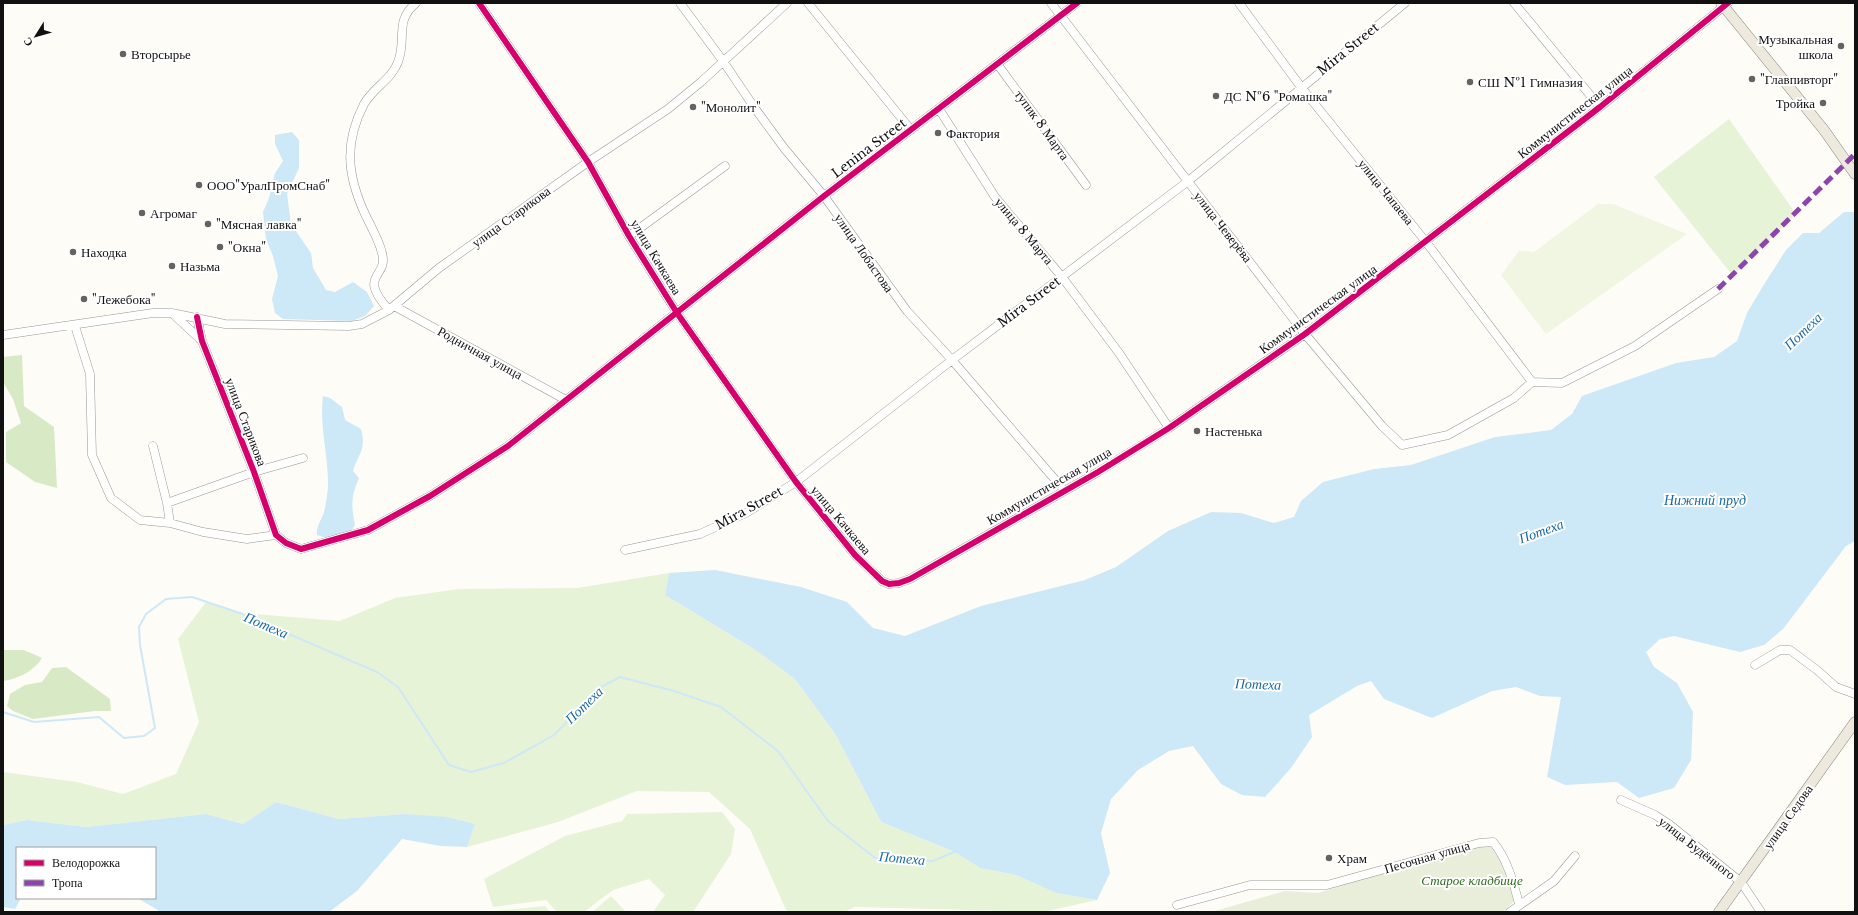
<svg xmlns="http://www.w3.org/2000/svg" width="1858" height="915" font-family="'Libre Baskerville',serif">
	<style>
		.green { fill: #e7f3d7 }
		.forest { fill: #d8eac5 }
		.cemetery { fill: #e9eedb }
		.pitch { fill: #f0f6e1 }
		.water { fill: #cde8f7 }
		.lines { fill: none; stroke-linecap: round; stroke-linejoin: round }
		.stream { stroke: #cde8f7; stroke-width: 2 }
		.minor-casing { stroke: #979795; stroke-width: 9 }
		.major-casing { stroke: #858482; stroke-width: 11 }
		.minor { stroke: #fffffe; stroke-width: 8 }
		.major { stroke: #ede9dc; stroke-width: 10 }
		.quiet { stroke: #8e44ad; stroke-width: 5; stroke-dasharray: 10 5; stroke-linecap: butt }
		.cycleway-casing { stroke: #fff; stroke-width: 8 }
		.cycleway { stroke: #d6006c; stroke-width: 6 }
		.poi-dot { fill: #646362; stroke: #fff; stroke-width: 1.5 }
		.labels { text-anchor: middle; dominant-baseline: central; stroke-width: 4; stroke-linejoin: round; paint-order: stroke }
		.poi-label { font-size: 13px; fill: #111; stroke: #fff; text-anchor: start }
		.street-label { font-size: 13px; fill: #111; stroke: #fff }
		.park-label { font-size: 13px; font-style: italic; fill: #2f6b1f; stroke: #fff }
		.water-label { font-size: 14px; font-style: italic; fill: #1768a6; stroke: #fff }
	</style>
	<rect width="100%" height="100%" fill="#fdfcf7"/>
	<path class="green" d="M1729,119L1796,214L1733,276L1654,177Z
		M669,573L665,595L754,649L795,679L836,735L881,822L955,852L980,868L1016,875L1056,893L1097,900L1043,912L855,907L844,912H787L750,829L709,792L637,791L558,822L467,847L475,824L405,814L339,819L276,802L243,824L206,814L86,827L27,820L3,825V772L77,782L123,794L176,774L199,722L178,639L206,602L240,613L340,621L395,598L459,589L577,588Z
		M722,812L735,829L731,854L693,912H653L665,895L649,879L613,890L584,912H557L546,900L493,907L484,879L565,836L622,821L627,814Z
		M611,896L626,912H592Z
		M545,906L550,912H493L494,911Z"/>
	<path class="forest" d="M22,355L24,406L54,427L57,488L35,482L6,462V432L21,423L13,399L3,382V357Z
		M3,650H24L42,658C34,671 18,679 3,681Z
		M66,667L110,699L111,711H95L33,719L13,711L7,706L10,694L25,685L42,682L52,668Z"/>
	<path class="cemetery" d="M1486,845L1497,851L1515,896L1514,901L1503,912H1211L1285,891L1318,893L1440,854Z"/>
	<path class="pitch" d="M1598,204H1613L1687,234L1546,334L1501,275L1519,251L1534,252Z"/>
	<path class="water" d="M292,132L299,140V168L287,194L291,224L311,253L313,268L326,290L335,292L353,282L367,292L374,306L365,316L352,321L283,319L275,313L272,299L278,276L273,256L266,239L263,212L269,198L275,173L283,161L275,144V135Z
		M1844,212H1855V541L1846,546L1783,629L1764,645L1740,652L1674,636L1660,639L1646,652L1654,667L1677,683L1693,712L1691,760L1674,788L1639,798L1617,782L1565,785L1547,777L1561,697L1540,696L1516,687L1492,691L1432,718L1384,699L1371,681L1357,686L1309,715L1312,737L1291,768L1265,797L1242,795L1221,784L1193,746L1169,751L1138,770L1111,799L1101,833L1110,873L1097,900L1056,893L1016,875L980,868L955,852L881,822L836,735L795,679L754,649L665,595L669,573L715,570L801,587L847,602L873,628L905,636L981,606L1085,580L1116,567L1168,531L1211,512L1241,513L1274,523L1294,517L1301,501L1323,482L1374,469L1411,465L1495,437L1551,430L1572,414L1582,396L1676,363L1714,357L1737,341L1747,313L1763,286L1786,250L1803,233H1819Z
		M323,396L330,398L342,407L345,420L361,429C367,449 358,454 353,471L359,478C351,496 351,506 355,525L351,531L326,538L317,535C316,526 321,521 324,512C326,505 327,495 328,488C329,457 319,427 323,396Z
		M276,802L339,819L405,814L446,817L475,824L467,847L441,846L402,839L357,891L329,912H161L139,899L134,898H155V848H17V898H21L15,909L3,907V825L27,820L86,827L206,814L243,824Z"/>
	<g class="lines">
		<path class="stream" d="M3,712L34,722L99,717L124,738L144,736L155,728L140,645L139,627L146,614L166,599L192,597L240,613L377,672L398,687L449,765L471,772L504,763L554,735L601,687L620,677L674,691L721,707L778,751L828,821L875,858L933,861L956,851"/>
		<g class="minor-casing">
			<path id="minor" d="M479,3L588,162L629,236L677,313L796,482L855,555L882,581L889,584L899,583L910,579L1098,472L1169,428L1305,334L1600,107L1728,3
				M680,3L723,61L754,107L784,148L824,196L907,311L952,360L1064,490
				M808,3L911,130
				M1051,3L1305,334L1382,426L1402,445L1448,435L1514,398L1532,382L1562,383L1635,346L1718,289
				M1239,3L1301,87L1426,242L1532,382
				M1514,3L1600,107
				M998,65L1086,185
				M939,109L995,197L1062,277L1119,353L1169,428
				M629,236L725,166
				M394,306L566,400
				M389,310C356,273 389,279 382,253C379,240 371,227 365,214C347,175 344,143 364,104C373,88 392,79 398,62C407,39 394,21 416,3
				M172,313L202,341
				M197,317L202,341L254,472L276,535L286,543L301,549L368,530L430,496L508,446L824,196L1077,3
				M75,326L90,374L92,455L111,498L140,520L170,523L203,532L247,539L276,535
				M3,335L153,313H172L225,324L349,326L362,324L389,310L439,268L588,162L668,109L701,82L787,3
				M153,446L167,503L170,523
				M167,503L254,472L303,458
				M625,550L700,534L746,513L796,482L952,360L1187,182L1405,3
				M1755,665L1780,650H1790L1817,670L1836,687L1855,694
				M1621,800L1655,815L1669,824L1741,882L1761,912
				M1177,905L1250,885H1327L1479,843L1493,842C1507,858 1514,884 1519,904
				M1510,912L1554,881L1575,856"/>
		</g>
		<g class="major-casing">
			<path id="major" d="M1721,3L1824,130L1855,174
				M1719,912L1855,722"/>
		</g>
		<use href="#minor" class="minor"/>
		<use href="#major" class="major"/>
		<path class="quiet" d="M1718,289L1855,154"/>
		<g class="cycleway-casing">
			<path id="cycleway" d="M479,3L588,162L629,236L677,313L796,482L855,555L882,581L889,584L899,583L910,579L1098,472L1169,428L1305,334L1600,107L1728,3
				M197,317L202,341L254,472L276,535L286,543L301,549L368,530L430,496L508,446L824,196L1077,3"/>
		</g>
		<use href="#cycleway" class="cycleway"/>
	</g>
	<g class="poi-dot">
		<circle cx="1841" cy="46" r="4"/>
		<circle cx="123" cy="54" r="4"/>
		<circle cx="1752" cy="79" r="4"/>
		<circle cx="1470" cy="82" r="4"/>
		<circle cx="1216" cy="96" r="4"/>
		<circle cx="1823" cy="103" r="4"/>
		<circle cx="693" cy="107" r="4"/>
		<circle cx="938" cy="133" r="4"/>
		<circle cx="199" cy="185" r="4"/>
		<circle cx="142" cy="213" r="4"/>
		<circle cx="208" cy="224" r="4"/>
		<circle cx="220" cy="247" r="4"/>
		<circle cx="73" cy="252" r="4"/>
		<circle cx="172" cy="266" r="4"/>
		<circle cx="84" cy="299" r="4"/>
		<circle cx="1197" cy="431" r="4"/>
		<circle cx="1329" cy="858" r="4"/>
	</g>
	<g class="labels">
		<g class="poi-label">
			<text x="1833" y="39" text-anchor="end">Музыкальная<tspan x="1833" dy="15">школа</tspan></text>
			<text x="131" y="54">Вторсырье</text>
			<text x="1760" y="79">"Главпивторг"</text>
			<text x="1478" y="82">СШ №1 Гимназия</text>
			<text x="1224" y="96">ДС №6 "Ромашка"</text>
			<text x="1815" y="103" text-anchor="end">Тройка</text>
			<text x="701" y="107">"Монолит"</text>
			<text x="946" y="133">Фактория</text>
			<text x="207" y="185">ООО"УралПромСнаб"</text>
			<text x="150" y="213">Агромаг</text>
			<text x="216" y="224">"Мясная лавка"</text>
			<text x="228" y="247">"Окна"</text>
			<text x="81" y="252">Находка</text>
			<text x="180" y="266">Назьма</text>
			<text x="92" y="299">"Лежебока"</text>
			<text x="1205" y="431">Настенька</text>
			<text x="1337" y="858">Храм</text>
		</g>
		<g class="street-label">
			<text transform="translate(1348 49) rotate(-39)">Mira Street</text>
			<text transform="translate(1575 112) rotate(-38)">Коммунистическая улица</text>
			<text transform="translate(1042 125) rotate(54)">тупик 8 Марта</text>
			<text transform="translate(869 148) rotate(-37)">Lenina Street</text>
			<text transform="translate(1386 192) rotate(51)">улица Чапаева</text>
			<text transform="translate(511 217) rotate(-36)">улица Старикова</text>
			<text transform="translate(1223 227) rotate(52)">улица Чеверёва</text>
			<text transform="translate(1024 231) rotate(50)">улица 8 Марта</text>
			<text transform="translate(864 253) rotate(55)">улица Лобастова</text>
			<text transform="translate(656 257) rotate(59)">улица Качкаева</text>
			<text transform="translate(1029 302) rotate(-37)">Mira Street</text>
			<text transform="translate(1318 309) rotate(-36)">Коммунистическая улица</text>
			<text transform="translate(480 353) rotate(29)">Родничная улица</text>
			<text transform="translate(246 422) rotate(69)">улица Старикова</text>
			<text transform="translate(1049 486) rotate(-30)">Коммунистическая улица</text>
			<text transform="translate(749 508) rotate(-29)">Mira Street</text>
			<text transform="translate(841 520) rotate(50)">улица Качкаева</text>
			<text transform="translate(1788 817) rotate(-55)">улица Седова</text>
			<text transform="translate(1697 848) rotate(38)">улица Будённого</text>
			<text transform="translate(1427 857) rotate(-16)">Песочная улица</text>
		</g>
		<g class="park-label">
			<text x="1472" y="880">Старое кладбище</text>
		</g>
		<g class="water-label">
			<text transform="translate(1803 331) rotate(-44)">Потеха</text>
			<text x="1705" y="500">Нижний пруд</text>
			<text transform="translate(1541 531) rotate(-20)">Потеха</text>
			<text transform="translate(266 625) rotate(23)">Потеха</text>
			<text transform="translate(1258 684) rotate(2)">Потеха</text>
			<text transform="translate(584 705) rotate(-44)">Потеха</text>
			<text transform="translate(902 858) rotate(5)">Потеха</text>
		</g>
	</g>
	<rect width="1858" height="915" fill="none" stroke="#111111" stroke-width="8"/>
	<rect x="16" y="847" width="140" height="52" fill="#ffffff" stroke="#a0a0a0"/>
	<rect x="24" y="860" width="20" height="6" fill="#d6006c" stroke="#a0a0a0"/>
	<text x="52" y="867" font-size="12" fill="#111111">Велодорожка</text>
	<rect x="24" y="880" width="20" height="6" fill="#8e44ad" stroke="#a0a0a0"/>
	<text x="52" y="887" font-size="12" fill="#111111">Тропа</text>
	<g transform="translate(36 36) rotate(233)" stroke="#ffffff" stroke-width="3" paint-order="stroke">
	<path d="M0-3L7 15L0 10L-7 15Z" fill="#111111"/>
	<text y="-6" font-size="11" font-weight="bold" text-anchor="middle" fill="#111111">С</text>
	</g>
</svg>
